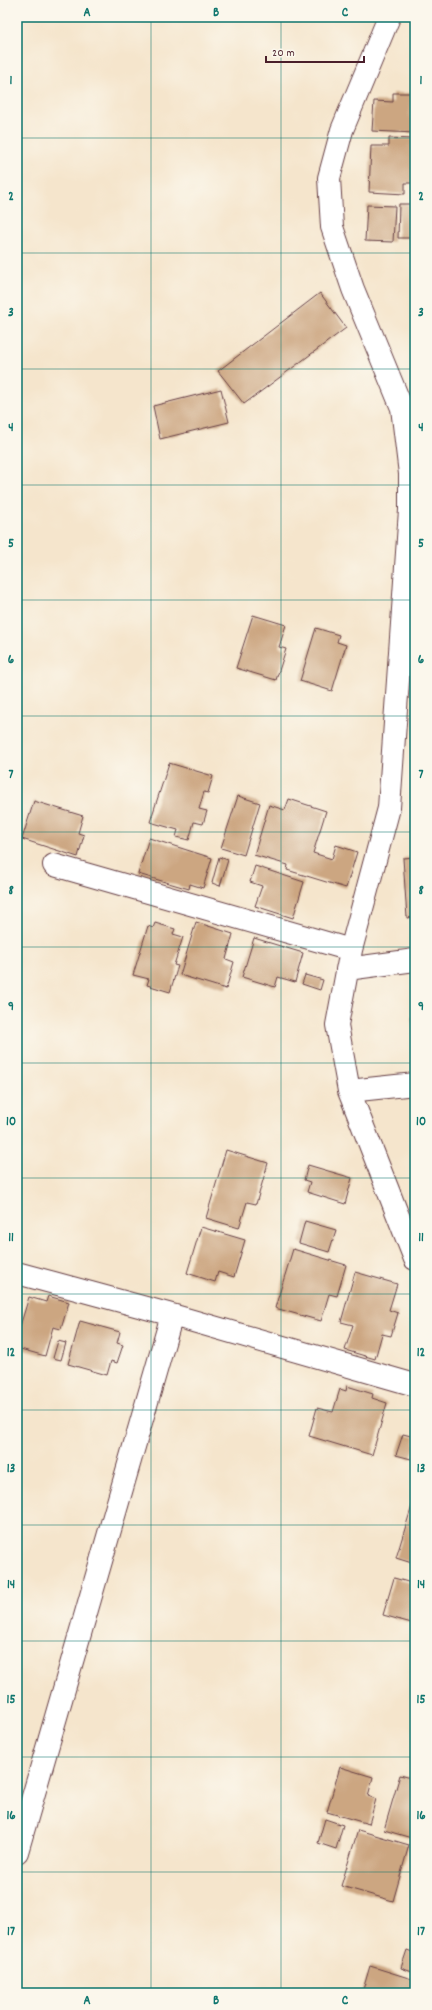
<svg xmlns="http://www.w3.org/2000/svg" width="432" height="2010" font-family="Dekko,sans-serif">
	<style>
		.building { fill: #cca681 }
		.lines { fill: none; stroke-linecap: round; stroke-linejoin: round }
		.minor-casing { stroke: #643d43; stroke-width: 24 }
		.minor { stroke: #fff; stroke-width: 22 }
		.grid { fill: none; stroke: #0f766e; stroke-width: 1; stroke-opacity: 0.55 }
		.neatline { fill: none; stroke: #0f766e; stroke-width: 1.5 }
		.grid-label { font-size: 13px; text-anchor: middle; font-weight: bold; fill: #0f766e }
	</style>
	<rect width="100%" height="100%" fill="#fbf7ec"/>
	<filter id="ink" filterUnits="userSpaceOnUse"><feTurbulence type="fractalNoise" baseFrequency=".025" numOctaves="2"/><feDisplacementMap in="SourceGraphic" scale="8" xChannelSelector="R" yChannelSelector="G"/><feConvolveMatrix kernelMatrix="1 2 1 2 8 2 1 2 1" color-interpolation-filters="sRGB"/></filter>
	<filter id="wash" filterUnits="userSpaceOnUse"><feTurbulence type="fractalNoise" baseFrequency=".012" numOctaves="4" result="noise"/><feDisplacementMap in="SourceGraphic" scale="16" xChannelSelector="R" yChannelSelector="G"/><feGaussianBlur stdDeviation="0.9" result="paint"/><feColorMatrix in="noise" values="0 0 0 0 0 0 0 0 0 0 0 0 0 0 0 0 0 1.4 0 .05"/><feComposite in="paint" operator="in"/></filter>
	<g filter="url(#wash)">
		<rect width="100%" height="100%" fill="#f5e5cc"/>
		<g id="blocks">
			<path class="building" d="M393,93H415V133L372,131L374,101L393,102Z
				M389,138L415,139V183H405V194L369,192L371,146H389Z
				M399,204H415V238H398Z
				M367,205L395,206L393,242L365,241Z
				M320,293L346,328L244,404L218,371Z
				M221,389L229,422L160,439L153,406Z
				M253,615L286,625L279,647L286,649L276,680L236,668Z
				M316,628L339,635L337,642L346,645L332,691L300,681Z
				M169,763L213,776L208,793L204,792L199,809L207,811L203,824L194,822L189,840L176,837L178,830L150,822Z
				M238,796L260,803L244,855L221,848Z
				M289,799L326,811L313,853L332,859L336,845L357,852L346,888L287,870L288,865L254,855L269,805L285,810Z
				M34,801L83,816L78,833L84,835L78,857L22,839Z
				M149,838L212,858L203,888L190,884L189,889L138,874Z
				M219,857L228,860L220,886L212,883Z
				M415,857V917L407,918L403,858Z
				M255,866L304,882L293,918L255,906L262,886L250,882Z
				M196,922L233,934L226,959L234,962L226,989L180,975Z
				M155,923L175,929L173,934L183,937L174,965L178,966L170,992L147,985L149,979L133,975L148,926L153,928Z
				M254,938L303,953L295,982L278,977L275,987L242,977Z
				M305,975L323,980L320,990L302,984Z
				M411,1017H415V1036H414Z
				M226,1150L268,1163L256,1204L247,1202L239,1228L206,1218Z
				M308,1165L352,1178L345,1204L307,1192L310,1182L304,1180Z
				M305,1221L336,1230L329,1252L299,1243Z
				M201,1227L245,1240L234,1277L218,1272L215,1282L187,1273Z
				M293,1249L346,1265L337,1296L329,1294L321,1321L275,1308Z
				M355,1272L397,1284L389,1310L398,1313L391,1336L382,1334L375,1359L345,1350L353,1325L341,1322Z
				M48,1296L69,1302L61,1329L53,1327L45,1356L17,1348V1336L29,1297L46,1302Z
				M80,1321L120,1332L117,1343L123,1345L117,1363L111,1361L107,1375L68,1364Z
				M58,1341L66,1343L61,1360L53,1358Z
				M347,1386L373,1394L372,1398L387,1403L372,1455L309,1436L317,1408L333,1412L340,1389L346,1391Z
				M403,1434L415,1437V1448L411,1459L396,1455Z
				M415,1496V1564L396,1558Z
				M394,1578L415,1584V1624L383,1615Z
				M340,1767L373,1777L368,1796L376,1799L369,1824L327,1812Z
				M400,1775L415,1779V1839L384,1830Z
				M325,1819L343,1825L336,1849L318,1843Z
				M358,1830L409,1845L393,1901L341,1886Z
				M407,1950L415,1953V1973L401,1968Z
				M370,1966L415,1980V1993H362Z"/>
		</g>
	</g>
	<g filter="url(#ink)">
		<use href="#blocks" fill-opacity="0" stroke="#643d43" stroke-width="1"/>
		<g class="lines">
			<g class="minor-casing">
				<path id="minor" d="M389,17L342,130L329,178L332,227L353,289L402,408L410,474V510L389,808L351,950L337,1025L349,1091L415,1259
					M54,865L351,950
					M347,969L415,960
					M349,1091L415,1084
					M17,1273L172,1315L415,1385
					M17,1852L172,1315"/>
			</g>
			<use href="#minor" class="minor"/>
		</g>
	</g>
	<path class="grid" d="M151,17V1993M281,17V1993M17,138H415M17,253H415M17,369H415M17,485H415M17,600H415M17,716H415M17,832H415M17,947H415M17,1063H415M17,1178H415M17,1294H415M17,1410H415M17,1525H415M17,1641H415M17,1757H415M17,1872H415"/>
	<rect width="432" height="2010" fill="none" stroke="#fbf7ec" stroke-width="44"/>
	<path d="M266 56v6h98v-6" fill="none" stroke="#4a1f2b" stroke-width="2"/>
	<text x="272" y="56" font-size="12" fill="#4a1f2b" stroke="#fbf7ec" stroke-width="3" paint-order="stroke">20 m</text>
	<rect x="22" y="22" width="388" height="1966" class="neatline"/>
	<g class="grid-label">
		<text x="87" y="16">A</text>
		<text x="216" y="16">B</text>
		<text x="345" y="16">C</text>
		<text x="11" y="84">1</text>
		<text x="421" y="84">1</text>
		<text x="11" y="200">2</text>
		<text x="421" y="200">2</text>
		<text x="11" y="316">3</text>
		<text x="421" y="316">3</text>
		<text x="11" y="431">4</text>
		<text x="421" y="431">4</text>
		<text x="11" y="547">5</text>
		<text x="421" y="547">5</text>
		<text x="11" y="663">6</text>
		<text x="421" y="663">6</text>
		<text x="11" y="778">7</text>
		<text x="421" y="778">7</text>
		<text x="11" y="894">8</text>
		<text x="421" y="894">8</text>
		<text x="11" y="1010">9</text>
		<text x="421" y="1010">9</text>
		<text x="11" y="1125">10</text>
		<text x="421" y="1125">10</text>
		<text x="11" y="1241">11</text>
		<text x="421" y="1241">11</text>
		<text x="11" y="1356">12</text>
		<text x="421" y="1356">12</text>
		<text x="11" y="1472">13</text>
		<text x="421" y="1472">13</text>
		<text x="11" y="1588">14</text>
		<text x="421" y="1588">14</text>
		<text x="11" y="1703">15</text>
		<text x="421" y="1703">15</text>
		<text x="11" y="1819">16</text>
		<text x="421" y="1819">16</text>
		<text x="11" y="1935">17</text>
		<text x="421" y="1935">17</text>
		<text x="87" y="2004">A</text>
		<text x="216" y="2004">B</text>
		<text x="345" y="2004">C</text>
	</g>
</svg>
